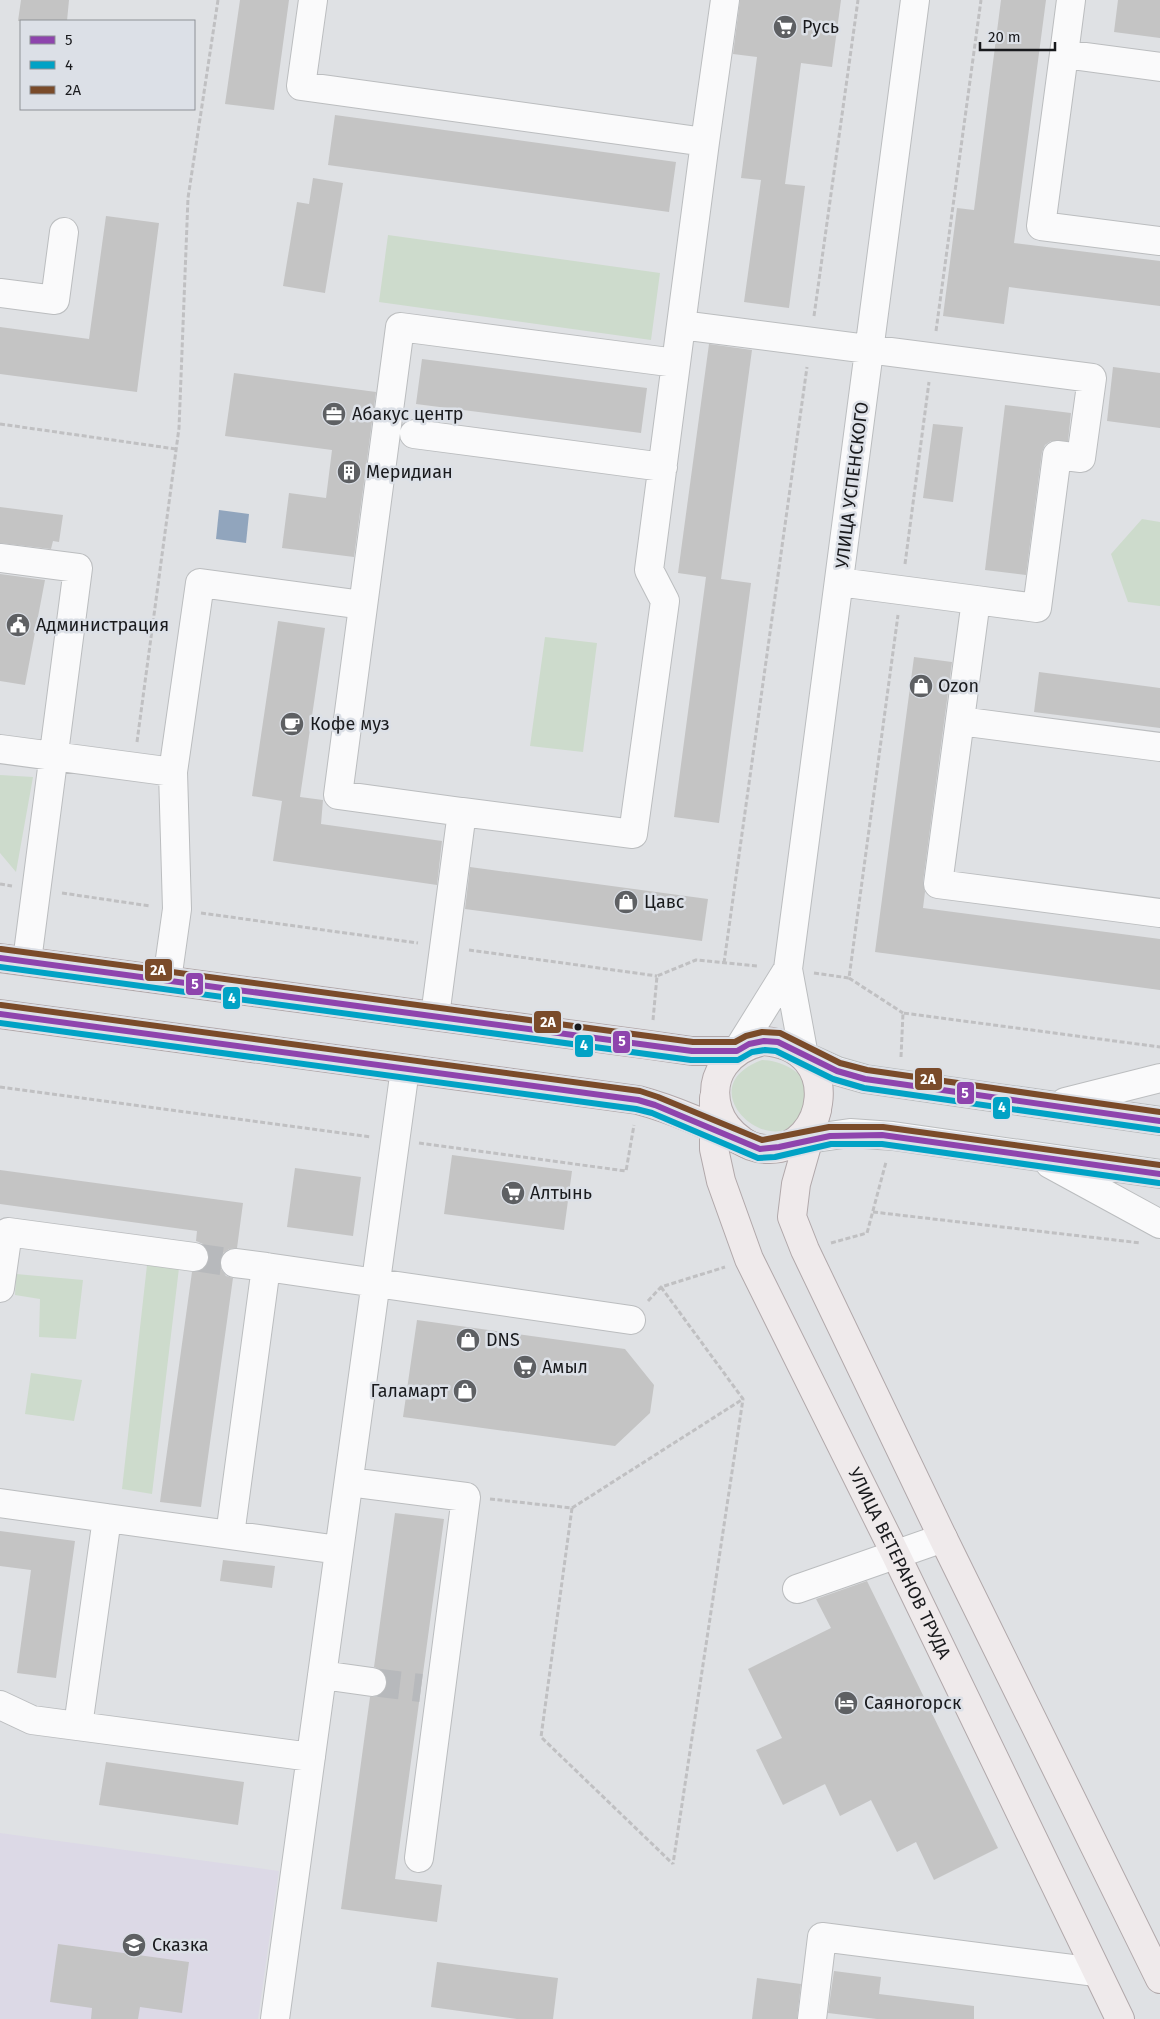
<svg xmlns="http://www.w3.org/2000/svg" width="1160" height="2019" font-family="'Fira Sans',sans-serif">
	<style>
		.education { fill: #dcd9e6 }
		.green { fill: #cddbcc }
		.water { fill: #91a5bd }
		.building { fill: #c4c4c4 }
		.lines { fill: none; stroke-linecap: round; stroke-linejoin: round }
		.minor-tunnel { stroke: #b7b9bc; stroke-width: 28; stroke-dasharray: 28 14; stroke-linecap: butt }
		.minor-casing { stroke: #bbbdbf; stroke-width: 30 }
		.major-casing { stroke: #b1a8aa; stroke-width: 30 }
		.path { stroke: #c0c0c2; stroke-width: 3; stroke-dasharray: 5 2.5; stroke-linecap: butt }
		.minor { stroke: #fafafb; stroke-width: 28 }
		.major { stroke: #efeaeb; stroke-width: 28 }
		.bus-1-casing { stroke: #dce0e7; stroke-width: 10 }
		.bus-2-casing { stroke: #dce0e7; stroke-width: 10 }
		.bus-3-casing { stroke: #dce0e7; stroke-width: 10 }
		.bus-1 { stroke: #8e44ad; stroke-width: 6 }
		.bus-2 { stroke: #01a2c5; stroke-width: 6 }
		.bus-3 { stroke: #7a4b2a; stroke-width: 6 }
		.bus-dot { fill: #191a1d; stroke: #dce0e7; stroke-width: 2 }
		.labels { text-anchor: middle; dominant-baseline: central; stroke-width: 5; stroke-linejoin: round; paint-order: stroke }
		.poi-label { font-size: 18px; fill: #191a1d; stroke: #dce0e7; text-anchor: start }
		.street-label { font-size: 18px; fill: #191a1d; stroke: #dce0e7 }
		.line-badge { stroke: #dce0e7; stroke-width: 2 }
		.badge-label { font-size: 14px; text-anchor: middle; font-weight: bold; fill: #fff }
	</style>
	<rect width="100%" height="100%" fill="#dfe1e4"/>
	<path class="education" d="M0,1833L279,1871L258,2019H0Z"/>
	<path class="green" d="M388,235L660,273L651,340L379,302Z
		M1142,519L1160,522V606L1128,602L1111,554Z
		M545,637L597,643L583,752L530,746Z
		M0,775L33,777L16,872L0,853Z
		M762,1060C780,1060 810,1073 808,1096C808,1101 803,1109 801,1114C778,1166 684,1089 762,1060Z
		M147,1265L179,1268L152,1494L122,1489Z
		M16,1274L83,1280L76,1339L39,1337L40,1299L15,1295Z
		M31,1373L82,1380L74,1421L25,1414Z"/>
	<path class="water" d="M219,510L249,514L246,543L216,539Z"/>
	<path class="building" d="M21,0H69L67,21H18Z
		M240,0H289L274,110L225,104Z
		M740,0H841L832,67L801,63L785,184L805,186L789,308L744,302L761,180L741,178L757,57L733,54Z
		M1001,0H1046L1014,243L1160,261V306L1009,287L1004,324L943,316L957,208L974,210Z
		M1118,0H1160V38L1114,32Z
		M335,115L676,162L669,212L328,165Z
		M313,178L343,183L325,293L283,286L297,202L309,204Z
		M106,216L159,223L137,392L0,374V327L89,339Z
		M709,344L752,350L721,579L751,583L719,823L674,817L706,577L678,573Z
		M422,359L647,388L641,433L416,404Z
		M1113,367L1160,373V428L1107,421Z
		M234,373L376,392L354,557L282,548L289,493L326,498L332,450L225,436Z
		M1005,405L1071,413L1068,441H1051L1045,445L1042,452L1026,575L985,570Z
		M933,424L963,427L953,502L923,498Z
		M0,507L63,515L59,542L53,541L51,549L0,543Z
		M0,574L45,580L25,685L0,681Z
		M278,621L325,628L300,797L323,800L321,824L442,841L437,885L273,861L282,801L252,796Z
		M914,657L952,662L923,882L925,892L923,908L1160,939V990L875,952Z
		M1039,672L1160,688V728L1034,712Z
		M470,867L708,899L702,941L465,909Z
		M452,1155L572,1171L564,1230L444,1214Z
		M295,1168L361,1177L353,1236L287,1227Z
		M0,1170L243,1203L237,1248L229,1249L223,1253L220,1261L221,1269L226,1276L233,1278L201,1507L160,1502L192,1272L200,1271L206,1267L209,1260L208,1251L203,1244L196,1241L197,1231L0,1204Z
		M417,1320L625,1349L654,1385L650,1413L615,1446L403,1417Z
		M395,1513L444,1519L395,1879L442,1885L437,1922L341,1909L370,1697H377L384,1692L387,1684V1677L382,1670L374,1667Z
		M0,1531L75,1541L56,1678L17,1673L31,1570L0,1566Z
		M223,1560L275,1566L272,1588L220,1581Z
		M867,1581L998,1848L934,1880L916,1842L897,1852L871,1800L840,1816L825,1784L783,1805L756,1750L782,1738L748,1669L831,1628L816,1599Z
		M106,1762L244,1782L238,1825L99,1805Z
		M58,1944L189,1962L182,2013L140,2007L138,2019H91L92,2008L50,2002Z
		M437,1962L558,1978L553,2019H517L431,2007Z
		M834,1971L881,1977L879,1994L974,2006V2019H877L828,2013Z
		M757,1978L801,1984L797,2019H752Z"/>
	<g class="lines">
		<path class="minor-tunnel" d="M194,1257L235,1263
			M372,1682L421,1688"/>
		<g class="minor-casing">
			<path id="minor" d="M313,0L301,86L705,142L725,0
				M915,0L788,969L804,1056L837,1071L865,1079L1160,1121
				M1071,0L1064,54L1160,67
				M1064,54L1041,226L1160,241
				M705,142L681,325L1092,378L1081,458L1057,455L1037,608L976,600
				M0,293L55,300L64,232
				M414,434L663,467
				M0,558L78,568L27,961
				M839,582L976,600L938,884L1160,913
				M960,721L1160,747
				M0,749L173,772
				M462,812L338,795L400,327L676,363
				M167,980L177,909L173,772L200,583L363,605
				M435,1016L462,812L633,834L665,601L649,570L681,325
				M737,1051L788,969
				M1065,1102L1160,1078
				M788,1146L808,1139L850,1133L893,1136L1160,1174
				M1050,1164L1160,1224
				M235,1263L266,1267
				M0,1288L8,1232L194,1257
				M349,1482L466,1497L419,1858
				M0,1503L107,1518
				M230,1535L266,1267L631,1320
				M797,1589L943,1538
				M322,1675L372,1682
				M0,1705L32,1720L311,1757
				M78,1726L107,1518L339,1550
				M275,2019L405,1069
				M812,2019L822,1937L1096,1972"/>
		</g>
		<g class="major-casing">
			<g id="major">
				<path d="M0,958L650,1045L692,1051H737"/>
				<path d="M0,1014L638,1100C676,1110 712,1127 747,1144"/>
				<path d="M764,1041C846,1048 826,1150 769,1149C758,1149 749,1147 741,1140C730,1132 722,1123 718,1110C707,1075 730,1048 764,1041Z"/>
				<path id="s1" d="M714,1098V1149L721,1181L749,1259L895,1553L1120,2019"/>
				<path d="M817,1110L796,1184L792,1217L805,1250L943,1538L1160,1979"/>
			</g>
		</g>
		<path class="path" d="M814,316L858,0
			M936,331L981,0
			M0,424L176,449
			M905,564L929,382
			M137,742L179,428L188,198L218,0
			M0,884L12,886
			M62,893L150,906
			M201,913L418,943
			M469,950L657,976
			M724,963L807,367
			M814,973L849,978L898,615
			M849,978L903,1013
			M653,1020L657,976L696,960L758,966
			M901,1057L903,1013L1160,1047
			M0,1087L371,1137
			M419,1143L626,1171L634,1125
			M873,1212L1141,1243
			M831,1243L867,1233L886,1162
			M661,1287L743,1399L673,1864
			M648,1301L661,1287L725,1267
			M490,1499L572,1508L541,1737L673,1864
			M572,1508L743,1399"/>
		<use href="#minor" class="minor"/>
		<use href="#major" class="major"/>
		<g class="bus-1-casing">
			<path id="bus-1" d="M0,958L692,1051H737L749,1044L764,1041L778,1042L837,1071L865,1079L1160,1121
				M0,1014L638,1100L655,1105L760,1149L779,1147L830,1136L882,1135L1160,1174"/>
		</g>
		<g class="bus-2-casing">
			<path id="bus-2" d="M0,967L691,1060H738L752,1052L765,1050L776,1051L833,1079L864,1088L1159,1130
				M0,1023L636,1109L652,1113L758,1158L775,1157L831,1144H882L1159,1183"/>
		</g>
		<g class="bus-3-casing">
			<path id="bus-3" d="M1,949L693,1042H735L746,1036L762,1032L780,1033L840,1063L867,1070L1160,1112
				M1,1005L640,1091L658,1097L762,1140L829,1127H883L1160,1165"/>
		</g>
		<use href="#bus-1" class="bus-1"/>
		<use href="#bus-2" class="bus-2"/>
		<use href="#bus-3" class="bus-3"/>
	</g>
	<defs>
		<g id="supermarket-disc" transform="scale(1.25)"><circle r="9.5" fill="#5e6063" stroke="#dce0e7"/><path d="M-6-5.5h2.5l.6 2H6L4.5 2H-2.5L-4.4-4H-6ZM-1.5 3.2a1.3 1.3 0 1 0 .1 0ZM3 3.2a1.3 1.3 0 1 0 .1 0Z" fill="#fff"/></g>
		<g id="office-disc" transform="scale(1.25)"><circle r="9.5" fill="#5e6063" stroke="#dce0e7"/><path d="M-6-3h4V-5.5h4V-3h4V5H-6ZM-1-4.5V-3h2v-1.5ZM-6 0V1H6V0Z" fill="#fff"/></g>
		<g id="building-disc" transform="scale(1.25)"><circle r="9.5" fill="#5e6063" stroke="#dce0e7"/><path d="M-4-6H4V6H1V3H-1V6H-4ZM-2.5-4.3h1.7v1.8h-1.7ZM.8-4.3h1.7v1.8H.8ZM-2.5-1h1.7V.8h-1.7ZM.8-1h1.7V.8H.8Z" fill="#fff"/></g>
		<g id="civic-disc" transform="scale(1.25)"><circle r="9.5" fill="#5e6063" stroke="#dce0e7"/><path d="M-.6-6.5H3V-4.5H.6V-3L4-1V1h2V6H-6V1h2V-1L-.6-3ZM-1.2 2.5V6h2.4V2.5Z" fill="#fff"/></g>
		<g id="shop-disc" transform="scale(1.25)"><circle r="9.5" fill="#5e6063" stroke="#dce0e7"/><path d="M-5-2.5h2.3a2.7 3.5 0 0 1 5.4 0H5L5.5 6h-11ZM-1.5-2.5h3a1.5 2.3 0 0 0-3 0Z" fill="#fff"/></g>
		<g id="cafe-disc" transform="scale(1.25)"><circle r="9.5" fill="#5e6063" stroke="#dce0e7"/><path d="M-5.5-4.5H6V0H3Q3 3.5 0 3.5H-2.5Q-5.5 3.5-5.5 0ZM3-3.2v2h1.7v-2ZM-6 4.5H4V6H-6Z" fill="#fff"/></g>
		<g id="hotel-disc" transform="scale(1.25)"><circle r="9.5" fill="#5e6063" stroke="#dce0e7"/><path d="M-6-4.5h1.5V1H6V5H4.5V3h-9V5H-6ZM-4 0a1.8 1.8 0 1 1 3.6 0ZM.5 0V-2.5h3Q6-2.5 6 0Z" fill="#fff"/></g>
		<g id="school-disc" transform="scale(1.25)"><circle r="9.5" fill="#5e6063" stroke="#dce0e7"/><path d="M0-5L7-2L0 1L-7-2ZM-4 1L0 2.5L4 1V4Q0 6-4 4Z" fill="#fff"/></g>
	</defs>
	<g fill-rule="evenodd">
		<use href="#supermarket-disc" x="785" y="27"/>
		<use href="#office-disc" x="334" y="414"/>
		<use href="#building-disc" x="349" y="472"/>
		<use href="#civic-disc" x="18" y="625"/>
		<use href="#shop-disc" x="921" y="686"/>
		<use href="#cafe-disc" x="292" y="724"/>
		<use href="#shop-disc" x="626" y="902"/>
		<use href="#supermarket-disc" x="513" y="1193"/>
		<use href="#shop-disc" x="468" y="1340"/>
		<use href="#supermarket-disc" x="525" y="1367"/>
		<use href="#shop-disc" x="465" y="1391"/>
		<use href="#hotel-disc" x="846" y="1703"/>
		<use href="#school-disc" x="134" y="1945"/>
	</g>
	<circle class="bus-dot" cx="578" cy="1027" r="4.5"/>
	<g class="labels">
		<g class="poi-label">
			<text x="802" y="27">Русь</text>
			<text x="352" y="414">Абакус центр</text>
			<text x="366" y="472">Меридиан</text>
			<text x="36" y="625">Администрация</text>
			<text x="938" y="686">Ozon</text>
			<text x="310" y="724">Кофе муз</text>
			<text x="644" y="902">Цавс</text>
			<text x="530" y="1193">Алтынь</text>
			<text x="486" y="1340">DNS</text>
			<text x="542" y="1367">Амыл</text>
			<text x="448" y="1391" text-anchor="end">Галамарт</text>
			<text x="864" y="1703">Саяногорск</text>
			<text x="152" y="1945">Сказка</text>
		</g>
		<g class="street-label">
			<text transform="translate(852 485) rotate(-83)">УЛИЦА УСПЕНСКОГО</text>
			<text stroke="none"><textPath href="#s1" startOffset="506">УЛИЦА ВЕТЕРАНОВ ТРУДА</textPath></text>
		</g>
	</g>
	<g class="line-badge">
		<rect x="144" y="958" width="29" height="24" rx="5" fill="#7a4b2a"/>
		<rect x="185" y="972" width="19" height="24" rx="5" fill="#8e44ad"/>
		<rect x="222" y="986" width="19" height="24" rx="5" fill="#01a2c5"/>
		<rect x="533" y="1010" width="29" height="24" rx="5" fill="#7a4b2a"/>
		<rect x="612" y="1030" width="19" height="24" rx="5" fill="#8e44ad"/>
		<rect x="574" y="1034" width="20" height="24" rx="5" fill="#01a2c5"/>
		<rect x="914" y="1067" width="29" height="24" rx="5" fill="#7a4b2a"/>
		<rect x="956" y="1081" width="19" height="24" rx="5" fill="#8e44ad"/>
		<rect x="992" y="1096" width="19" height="24" rx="5" fill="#01a2c5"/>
	</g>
	<g class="badge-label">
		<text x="158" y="975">2А</text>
		<text x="195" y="989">5</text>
		<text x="232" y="1003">4</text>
		<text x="548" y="1027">2А</text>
		<text x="622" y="1046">5</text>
		<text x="584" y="1050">4</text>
		<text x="928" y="1084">2А</text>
		<text x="965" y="1098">5</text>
		<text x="1002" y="1112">4</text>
	</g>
	<rect x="20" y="20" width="175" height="90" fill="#dce0e7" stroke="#8e9196"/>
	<rect x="30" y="36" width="25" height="8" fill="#8e44ad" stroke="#8e9196"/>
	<text x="65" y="45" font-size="15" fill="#191a1d">5</text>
	<rect x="30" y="61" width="25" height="8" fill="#01a2c5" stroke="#8e9196"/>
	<text x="65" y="70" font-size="15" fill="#191a1d">4</text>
	<rect x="30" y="86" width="25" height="8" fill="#7a4b2a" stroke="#8e9196"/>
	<text x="65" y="95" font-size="15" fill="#191a1d">2А</text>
	<path d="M980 42v8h75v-8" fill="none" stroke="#191a1d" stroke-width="2.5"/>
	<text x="988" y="42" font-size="15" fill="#191a1d" stroke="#dce0e7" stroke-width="4" paint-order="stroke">20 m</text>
</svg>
